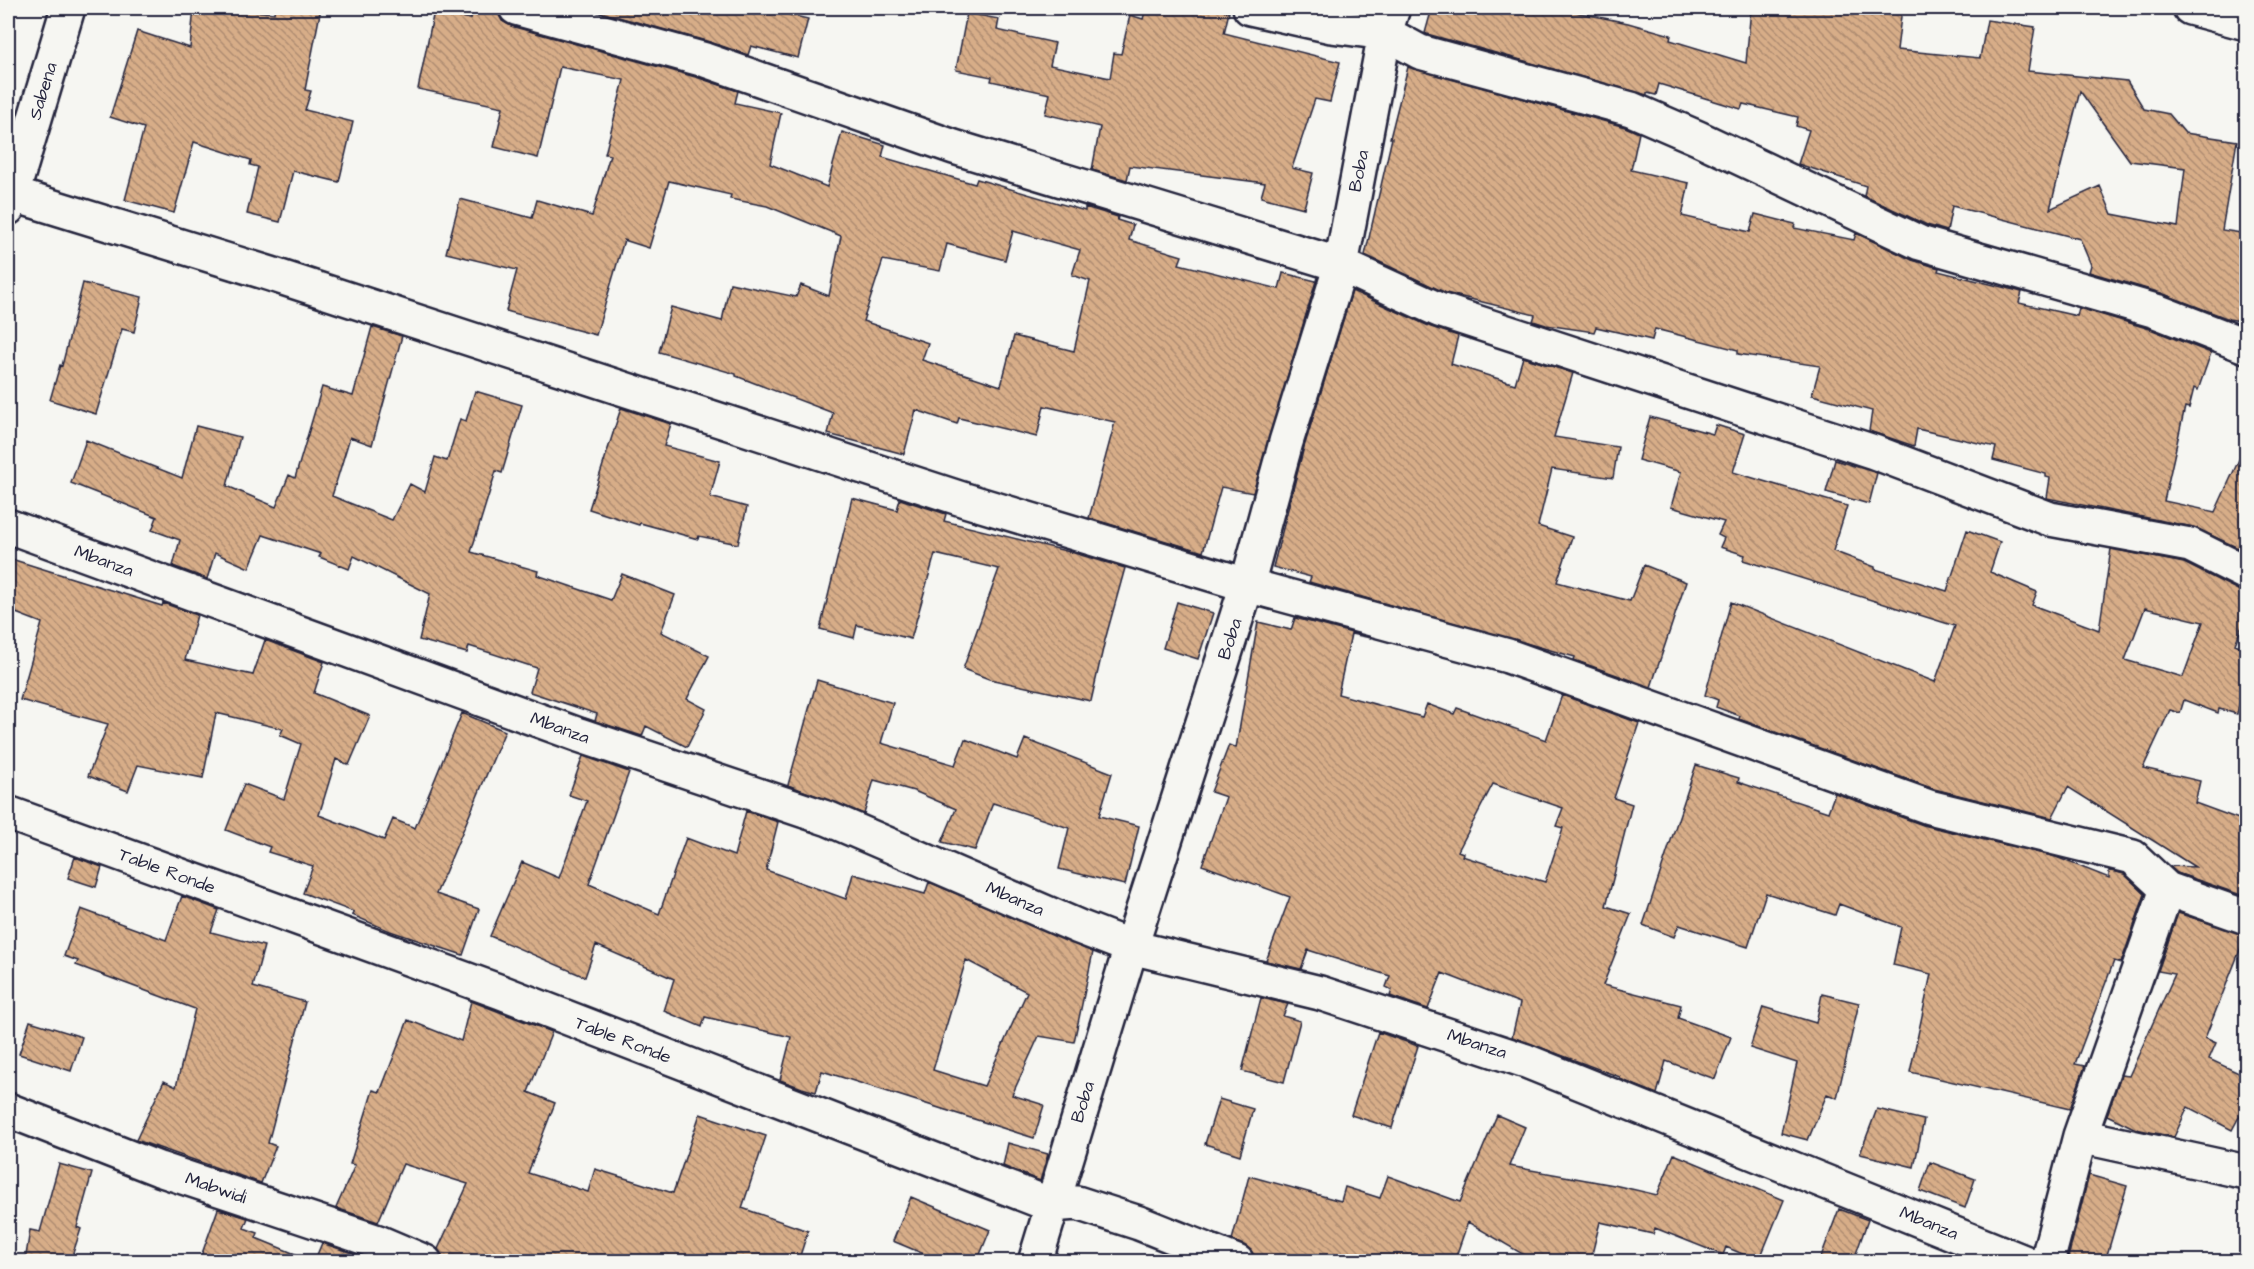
<svg xmlns="http://www.w3.org/2000/svg" width="2254" height="1269" font-family="'Architects Daughter',sans-serif">
	<style>
		.building { fill: url(#building-back-hatch); stroke: #22223b; stroke-width: 1.5; fill-rule: evenodd }
		.lines { fill: none; stroke-linecap: round; stroke-linejoin: round }
		.street-casing { stroke: #22223b; stroke-width: 38 }
		.street { stroke: #f6f6f2; stroke-width: 33 }
		.labels { text-anchor: middle; dominant-baseline: central; stroke-width: 4.5; stroke-linejoin: round; paint-order: stroke }
		.street-label { font-size: 18px; fill: #22223b; stroke: #f6f6f2 }
	</style>
	<defs>
		<pattern id="building-back-hatch" width="6" height="6" patternUnits="userSpaceOnUse" patternTransform="scale(1.5)"><rect width="6" height="6" fill="#d7ad88"/><path d="M-1 5l2 2M0 0l6 6M5-1l2 2" fill="none" stroke="#ae8c70"/></pattern>
	</defs>
	<rect width="100%" height="100%" fill="#f6f6f2"/>
	<filter id="ink" filterUnits="userSpaceOnUse"><feTurbulence type="fractalNoise" baseFrequency=".0167" numOctaves="2"/><feDisplacementMap in="SourceGraphic" scale="12" xChannelSelector="R" yChannelSelector="G"/><feConvolveMatrix kernelMatrix="1 2 1 2 8 2 1 2 1" color-interpolation-filters="sRGB"/></filter>
	<g filter="url(#ink)">
		<path class="building" d="M194,8H220L274,13L275,8H321L305,90L311,91L305,110L353,122L339,182L293,171L280,222L247,214L258,167L250,165L251,160L194,142L174,213L125,200L144,128L110,117L137,31L190,48Z
			M473,8H498V13L502,21L511,26L699,78L738,91L735,103L781,113L770,164L827,187L842,132L885,145L882,157L975,184L977,179L1085,211V207L1118,217L1117,220L1133,225L1129,240L1182,256L1179,264L1279,289L1283,273L1316,281L1253,493L1221,487L1203,552L1089,518L1115,422L1044,406L1037,437L959,418L957,424L916,410L904,454L828,434L833,413L736,376V374L659,352L671,307L722,321L730,283L796,297L801,285L829,296L841,236L767,206L730,199L731,195L669,181L649,248L624,240L596,335L506,311L517,270L446,253L460,199L532,218L537,200L592,216L610,155L605,154L624,80L560,67L538,158L494,147L503,107L418,89L434,11L471,19ZM1013,231L1080,250L1072,275L1090,281L1074,351L1014,336L1001,386L922,360L928,343L863,321L883,260L940,271L947,244L1005,260Z
			M585,8H761L808,19L798,58L751,46L748,55L710,42Z
			M1146,8H1212L1229,12L1224,33L1340,62L1330,102L1315,99L1292,168L1313,173L1304,208L1261,197L1265,183L1130,166L1127,180L1092,170L1100,127L1045,114L1050,94L991,81L992,77L956,70L967,13L999,19L997,30L1055,43L1050,65L1110,78L1114,53L1121,54L1130,15L1143,19Z
			M1432,8H1556L1628,23L1671,35L1670,40L1746,63L1751,8H1902L1897,50L1980,58L1987,20L2035,27L2028,71L2127,81L2144,109L2169,114L2185,133L2237,141L2222,230L2247,234V322L2229,319L2161,293L2089,272L2091,265L2080,239L1952,206L1947,231L1927,225L1864,196L1866,186L1798,164L1809,130L1796,126L1798,117L1743,104L1741,109L1659,84L1656,95L1647,93V95L1427,34L1425,33ZM2080,91L2130,161L2185,168L2178,227L2112,214L2100,186L2050,209Z
			M1408,67L1625,127L1639,133L1631,170L1689,183L1682,216L1750,232L1755,214L1795,224L1794,228L1854,240L1856,233L1912,260L1939,268L1938,271L2022,292L2019,303L2077,316L2079,308L2150,329L2211,353L2198,390L2194,388L2189,408L2185,407L2164,501L2215,512L2247,442V552L2193,527L2047,498L2050,478L2046,477V474L1993,460L1996,447L1917,429L1914,446L1869,431L1872,411L1812,395L1820,366L1738,354V350L1655,329L1652,340L1596,327L1594,332L1546,325L1533,321L1535,315L1446,293L1365,255L1392,138H1390Z
			M83,283L142,297L134,332L122,329L96,414L50,400L60,365L62,366Z
			M1352,291L1431,327L1458,336L1451,364L1515,384L1523,357L1573,373L1554,437L1618,447L1613,478L1552,469L1538,526L1572,537L1557,582L1630,601L1644,565L1686,582L1651,687L1574,660L1575,657L1309,582L1311,577L1273,567L1304,447Z
			M372,327L402,336L372,445L350,437L332,496L392,520L410,484L425,492L435,457L447,461L460,419L466,421L475,391L522,405L502,473L496,471L471,552L538,571L537,575L611,600L622,574L675,595L661,632L709,656L687,699L706,709L687,747L646,726L642,736L595,721L597,714L530,692L537,668L469,646L467,653L419,640L430,594L354,556L349,569L319,557L321,554L263,535L249,568L215,553L207,579L173,566L180,540L152,530L157,517L71,483L86,440L182,478L196,426L240,437L227,486L276,507L289,475L295,478L322,387L353,396Z
			M621,408L671,424L664,446L720,461L710,497L747,507L738,544L699,536L698,539L640,523L639,525L589,509Z
			M1650,417L1713,434L1716,425L1745,434L1733,472L1847,506L1833,551L1875,567V569L1947,591L1967,530L2000,542L1990,572L2037,592L2032,605L2099,630L2111,549L2184,563L2238,590L2247,592V614L2235,644L2247,649V700L2241,697L2237,714L2219,709L2218,713L2184,700L2180,713L2170,710L2143,768L2200,781L2195,803L2247,822V897L2177,873L2169,866L2195,867L2068,787L2052,818L1934,789L1739,719L1740,716L1716,707L1718,700L1705,695L1731,602L1935,682L1955,626L1743,560L1745,555L1720,547L1724,538L1718,535L1724,522L1671,507L1681,472L1638,460ZM2145,608L2203,622L2183,677L2125,660Z
			M1835,460L1877,473L1869,504L1826,492Z
			M852,498L897,510L900,499L946,514L944,521L1074,553L1125,568L1105,640L1091,701L989,679L963,669L999,569L935,554L911,639L857,625L854,638L820,629Z
			M8,558L162,606L163,603L197,615L185,660L253,675L265,640L324,662L314,693L370,716L349,765L336,759L319,815L384,840L393,819L415,828L462,713L505,731L436,894L479,909L463,955L390,931L352,915L354,912L303,893L313,866L268,852L270,847L226,830L244,784L284,799L301,744L280,735L283,729L216,713L203,778L138,765L128,791L88,776L108,724L20,700L42,623L8,610Z
			M1177,602L1213,613L1198,659L1163,648Z
			M1295,618L1371,638L1351,634L1338,694L1422,717L1427,704L1454,714L1457,708L1546,740L1562,695L1639,723L1614,798L1632,804L1606,906L1631,914L1603,985L1681,1005L1678,1018L1731,1037L1715,1079L1666,1061L1657,1094L1620,1079V1077L1512,1037L1520,1003L1442,973L1428,1009L1390,996L1392,990L1386,987L1390,976L1308,950L1301,969L1266,961L1290,897L1202,865L1226,797L1211,792L1229,745L1236,748L1258,622L1291,630ZM1493,784L1563,808L1556,826L1563,828L1545,882L1462,856L1463,853L1458,851Z
			M817,680L893,703L881,743L955,765L965,739L1017,759L1025,739L1112,773L1099,816L1139,826L1125,885L1059,869L1069,828L993,803L975,850L942,842L956,809L914,791L874,780L864,814L788,785Z
			M583,756L629,772L589,884L659,914L686,838L734,856L746,811L778,822L766,870L846,899L853,874L925,894L929,882L1093,952L1074,1042L1039,1036L1012,1095L1044,1105L1034,1138L822,1071L816,1092L802,1088L780,1080L791,1037L705,1017L702,1027L664,1011L674,979L596,945L585,977L490,936L522,862L559,878L587,801L569,795ZM966,960L1027,992L984,1086L933,1070Z
			M1696,765L1739,778L1738,782L1828,812L1835,793L1923,825L2056,857L2109,878V870L2124,874L2145,894L2121,963L2114,961L2075,1064L2085,1066L2070,1109L1910,1072L1931,974L1893,965L1901,927L1839,904L1835,915L1766,893L1748,947L1679,925L1674,937L1643,925Z
			M75,857L102,867L96,887L68,878Z
			M182,896L219,910L211,932L264,946L253,987L305,1002L268,1143L276,1146L261,1183L136,1140L164,1081L176,1087L195,1009L76,965L78,961L64,956L81,909L166,940Z
			M2178,913L2246,935L2205,1038L2216,1043L2209,1059L2247,1077V1102L2232,1130L2188,1107L2174,1137L2136,1129L2107,1115L2121,1075L2129,1076L2175,974L2158,971Z
			M1822,994L1859,1003L1837,1098L1827,1094L1808,1140L1781,1133L1797,1063L1750,1048L1763,1007L1816,1023Z
			M1261,998L1288,1004L1283,1016L1300,1021L1284,1082L1242,1071Z
			M471,1001L552,1032L528,1092L555,1103L528,1173L588,1192L595,1169L673,1193L700,1114L766,1136L742,1208L808,1231L798,1262H526L497,1253L493,1262H443L438,1249L468,1184L403,1164L378,1222L336,1208L355,1165L350,1164L373,1090L380,1092L408,1020L461,1041Z
			M30,1021L82,1037L71,1071L19,1054Z
			M1378,1032L1418,1046L1392,1128L1351,1115Z
			M1219,1099L1253,1109L1240,1155L1205,1144Z
			M1877,1109L1924,1120L1914,1167L1860,1154Z
			M1497,1115L1525,1127L1509,1166L1614,1185L1657,1195L1674,1154L1784,1200L1759,1261L1726,1247L1723,1255L1655,1228L1653,1234L1600,1222L1590,1262H1536L1468,1222L1454,1262H1255L1251,1250L1232,1240L1249,1176L1341,1201L1345,1187L1380,1198L1388,1176L1460,1202Z
			M1008,1143L1048,1154L1040,1181L1003,1166Z
			M1930,1162L1975,1179L1965,1208L1920,1191Z
			M59,1164L92,1173L77,1227L81,1229L70,1262H25L30,1230L40,1232Z
			M2089,1175L2127,1186L2105,1262H2067Z
			M911,1197L990,1230L977,1262H943L893,1241Z
			M218,1209L248,1218L244,1228L258,1233L256,1238L310,1260V1262H199Z
			M1839,1209L1868,1220L1853,1262H1819Z
			M322,1243L364,1257L362,1262H314Z"/>
		<g class="lines">
			<g class="street-casing">
				<path id="street" d="M516,8L705,60L954,147L1341,265L1439,310L1874,452L2050,519L2190,545L2246,573
					M1250,8L1331,26L1385,33L1420,52L1631,109L1698,138L1920,243L2156,311L2246,346
					M2190,8L2246,23
					M8,193L271,274L965,500L1247,585L1508,656L1929,807L2133,857L2167,889L2246,917
					M8,208L68,8
					M8,526L579,735L829,819L1079,927L1131,947L1320,993L1526,1061L2024,1262
					M8,813L501,992L1051,1205L1077,1203L1139,1223L1237,1262
					M8,1110L159,1169L378,1242L425,1262
					M2080,1136L2246,1172
					M1035,1262L1131,947L1247,585L1286,442L1341,265L1385,33L1393,8
					M2047,1262L2080,1136L2167,889"/>
			</g>
			<use href="#street" class="street"/>
		</g>
	</g>
	<g class="labels">
		<g class="street-label">
			<text transform="translate(43 91) rotate(-73)">Sabena</text>
			<text transform="translate(1359 171) rotate(-79)">Boba</text>
			<text transform="translate(104 561) rotate(20)">Mbanza</text>
			<text transform="translate(1230 639) rotate(-72)">Boba</text>
			<text transform="translate(560 728) rotate(20)">Mbanza</text>
			<text transform="translate(167 871) rotate(20)">Table Ronde</text>
			<text transform="translate(1015 899) rotate(23)">Mbanza</text>
			<text transform="translate(623 1040) rotate(21)">Table Ronde</text>
			<text transform="translate(1477 1044) rotate(18)">Mbanza</text>
			<text transform="translate(1083 1102) rotate(-73)">Boba</text>
			<text transform="translate(216 1188) rotate(19)">Mabwidi</text>
			<text transform="translate(1929 1223) rotate(22)">Mbanza</text>
		</g>
	</g>
	<rect width="2254" height="1269" fill="none" stroke="#f6f6f2" stroke-width="30"/>
	<rect x="15" y="15" width="2224" height="1239" fill="none" stroke="#22223b" stroke-width="2" filter="url(#ink)"/>
</svg>
